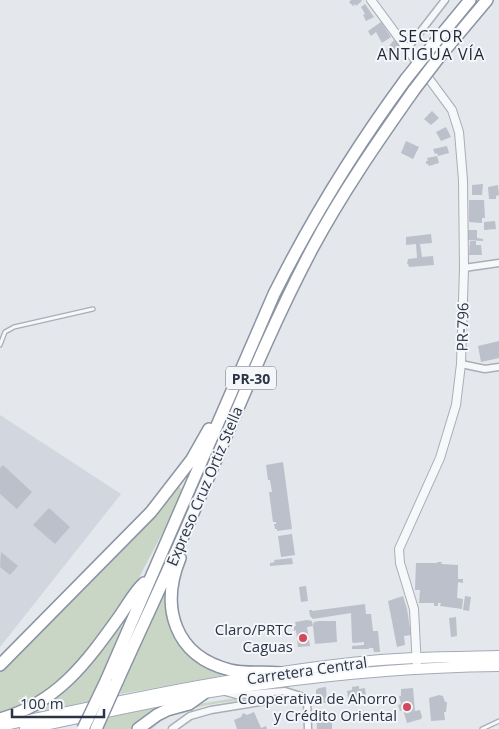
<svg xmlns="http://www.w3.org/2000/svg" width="499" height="729" font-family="'Open Sans',sans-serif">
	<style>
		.built { fill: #d2d6de }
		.green { fill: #c9d6c5 }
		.building { fill: #bbc0ca }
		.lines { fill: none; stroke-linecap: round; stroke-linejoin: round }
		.service-casing { stroke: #a9aeb7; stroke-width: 5.5 }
		.minor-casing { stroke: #a9aeb7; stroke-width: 9 }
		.tertiary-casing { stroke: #a9aeb7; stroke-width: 10 }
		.primary-casing { stroke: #a3abb8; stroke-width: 12 }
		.motorway-casing { stroke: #8b94a3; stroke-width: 14 }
		.service { stroke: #f7f8fa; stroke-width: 3 }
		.minor { stroke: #f7f8fa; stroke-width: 6 }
		.tertiary { stroke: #f7f8fa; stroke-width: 8 }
		.primary { stroke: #fff; stroke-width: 10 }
		.motorway { stroke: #fff; stroke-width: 11 }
		.motorway-bridge-casing { stroke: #8b94a3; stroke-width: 14; stroke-linecap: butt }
		.motorway-bridge { stroke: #fff; stroke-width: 11 }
		.poi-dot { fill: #d1495b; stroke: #f4f6f9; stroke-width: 2 }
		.labels { text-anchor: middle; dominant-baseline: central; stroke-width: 4; stroke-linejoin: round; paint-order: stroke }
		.shield { fill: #f4f6f9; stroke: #676e7b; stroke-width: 1 }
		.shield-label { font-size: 14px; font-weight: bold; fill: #2b3445 }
		.street-label { font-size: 15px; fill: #2b3445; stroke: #f4f6f9 }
		.poi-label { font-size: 15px; fill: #2b3445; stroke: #f4f6f9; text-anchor: end }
		.neighbourhood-label { font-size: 16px; letter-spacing: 1px; fill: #1d2536; stroke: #f4f6f9 }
	</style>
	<rect width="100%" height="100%" fill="#e4e7ec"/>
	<path class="built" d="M0,415L121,494L0,647Z"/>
	<path class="green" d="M178,486L182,489L164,530L134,587L71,672L40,698L0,714V672L59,613Z
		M167,586L168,618L173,631L222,674L221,676L120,694L128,671Z
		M118,624L122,627L90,702L27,714Z
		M279,694H283C246,702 179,701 152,729H142C181,700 233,699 279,694Z
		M163,706L130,729H103L109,717Z"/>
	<path class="building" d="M351,0H361L362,1L356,6L355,4L353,6L349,2Z
		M365,4L374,17L366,21L363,15L365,14L361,7Z
		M381,22L391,37L382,43L376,32L371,36L368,31Z
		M394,40L401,48L389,59L387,56L390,53L386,50Z
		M432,111L439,118L431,125L424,119Z
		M446,127L451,137L441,141L436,132Z
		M406,141L419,147L413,159L401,153Z
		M447,146L449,153L438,156L437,153L435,154L433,149Z
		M437,156L439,163L429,166L428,164H426V161H428L427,158Z
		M483,184L482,195H472V185Z
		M498,185L499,195L496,196V199H489L488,187Z
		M469,200H484L485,218H482V223L469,222Z
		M495,221L496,229L484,230V222Z
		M467,230H477V238L483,239V241L467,240Z
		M431,234L432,243L420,244L422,257L433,256L434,265L409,267L408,264H407L408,259L417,258L416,244L406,245V237Z
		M470,241H476V245H481L482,255H469Z
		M499,341V358L481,362L478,346Z
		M283,462L292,529L277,531V529H275L274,524H276V522H273L269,492H272L270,480H268L266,465Z
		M3,465L32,492L17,509L0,494V468Z
		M49,508L70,527L55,544L33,525Z
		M292,534L295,555L281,557L278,536Z
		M1,552L18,566L10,575L0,567Z
		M292,558L293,564L270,566V563L275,562L274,560Z
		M437,562H442L441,564L458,565V579H463V583L458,582L457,598L463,599L462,609L440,606L441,603H438V606H434V603H419L420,590H415L416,563H437Z
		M306,586L308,601L301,602L299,587Z
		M403,596L407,609L411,635L404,636L405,645L397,647L388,601Z
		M465,596L471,597L469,611L463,610Z
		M365,604L366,614H371L373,631H378L380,652H374L373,648H369L368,643L369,649H352V646L364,645V642L353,643L352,641L351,613L313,619L310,616L309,610H312V614V611Z
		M456,617L457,636L451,637L449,618Z
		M307,620L312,621L313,626L307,627L310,646L298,647L296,630L294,631V626H296L295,622Z
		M319,621H336V624L319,625L336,624L337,642L315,644L313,626L314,622Z
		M359,686V689L365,688L366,696L348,699L347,691L352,690V687Z
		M326,687L327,703H316V690L319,688Z
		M413,688L415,711L420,710L422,717L421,719L407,723L403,710L400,711L398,705L401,704L399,696H401V689Z
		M439,695L443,696L445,702H447L446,712H444L445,720L431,721L429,698Z
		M316,710H324L327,714L334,713L335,720L332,721V729H317Z
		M254,712L261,728L266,726L267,729H237L234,720L241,717L243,713L247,715Z"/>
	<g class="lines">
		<g class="service-casing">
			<path id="service" d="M0,345L5,332L14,327L93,309
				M482,729L499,721"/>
		</g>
		<g class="minor-casing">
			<path id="minor" d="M407,49L445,0
				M464,268L499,263
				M461,364L485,369L499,367
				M226,692L237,695L285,691L304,697
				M307,699L308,729
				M172,729L190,716L211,710L279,699H307"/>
		</g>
		<g class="tertiary-casing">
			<path id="tertiary" d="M371,0L452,110L459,132L463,180L464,268L461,364L456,405L440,458L399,549L400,563L414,609L417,668"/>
		</g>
		<g class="primary-casing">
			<path id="primary" d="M0,726C116,702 233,676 351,663C400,657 450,657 499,656
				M25,729C85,717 144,703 204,693C302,677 400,667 499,666"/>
		</g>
		<g class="motorway-casing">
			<path id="motorway" d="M433,45L470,0
				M440,56L487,0
				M180,558C160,607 174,656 230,670C246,674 263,671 280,673
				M0,665L151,512L192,459L209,429
				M106,681L274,294C312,218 356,147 406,79
				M117,682C142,626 169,570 193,513C232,424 267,334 312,249C342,193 378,141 414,90
				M0,719C57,703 86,663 119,617C127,606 134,592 144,583
				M138,729L157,715L167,710L189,704L203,694"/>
		</g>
		<use href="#service" class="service"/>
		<use href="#minor" class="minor"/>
		<use href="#tertiary" class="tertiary"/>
		<use href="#primary" class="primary"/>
		<use href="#motorway" class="motorway"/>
		<g class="motorway-bridge-casing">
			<path id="motorway-bridge" d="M406,79L433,45
				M414,90L440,56
				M83,729L106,681
				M96,729L117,682"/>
		</g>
		<use href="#motorway-bridge" class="motorway-bridge"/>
	</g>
	<g class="poi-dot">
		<circle cx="303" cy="638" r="5"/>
		<circle cx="407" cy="707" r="5"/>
	</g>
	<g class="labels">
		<rect class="shield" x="226" y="366.5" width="50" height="23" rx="4"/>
		<g class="shield-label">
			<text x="251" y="378">PR-30</text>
		</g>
		<g class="street-label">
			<text transform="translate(462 327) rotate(-89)">PR-796</text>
			<text transform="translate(204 486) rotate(-67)">Expreso Cruz Ortiz Stella</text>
			<text transform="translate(307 670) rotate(-8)">Carretera Central</text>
		</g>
		<g class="poi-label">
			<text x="293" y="629">Claro/PRTC<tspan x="293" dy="17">Caguas</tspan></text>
			<text x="397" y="698">Cooperativa de Ahorro<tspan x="397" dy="17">y Crédito Oriental</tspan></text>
		</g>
		<g class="neighbourhood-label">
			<text x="431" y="36">SECTOR<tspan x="431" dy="18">ANTIGUA VÍA</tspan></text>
		</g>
	</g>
	<path d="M12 709v8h92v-8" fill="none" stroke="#2b3445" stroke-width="2.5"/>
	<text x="20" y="709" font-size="15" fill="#2b3445" stroke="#f4f6f9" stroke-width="4" paint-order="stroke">100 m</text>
</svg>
